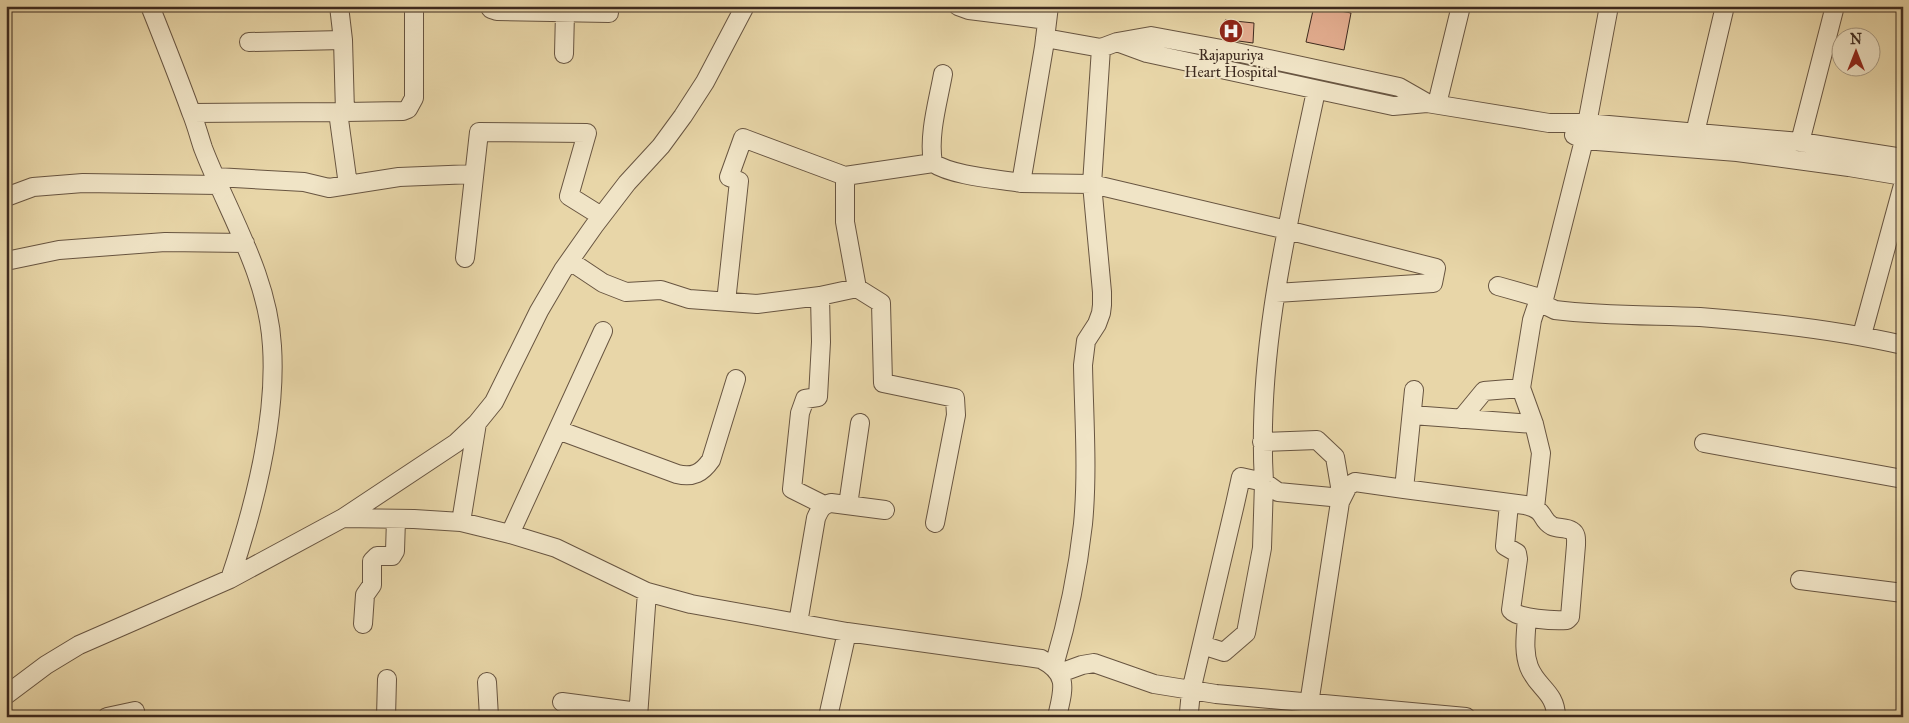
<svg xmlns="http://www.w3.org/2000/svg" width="1909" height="723" font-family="'IM FELL Great Primer',serif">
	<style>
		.building { fill: #e5af92; stroke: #3d2a1f }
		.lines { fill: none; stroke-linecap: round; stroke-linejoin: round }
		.minor-casing { stroke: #685541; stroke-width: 20 }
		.minor { stroke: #f0e4c6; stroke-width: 18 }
		.labels { text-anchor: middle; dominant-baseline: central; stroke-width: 4; stroke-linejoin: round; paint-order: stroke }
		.poi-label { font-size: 15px; fill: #3d2a1f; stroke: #f0e4c6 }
	</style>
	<rect width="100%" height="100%" fill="#e8d6a8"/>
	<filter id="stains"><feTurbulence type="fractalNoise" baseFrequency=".004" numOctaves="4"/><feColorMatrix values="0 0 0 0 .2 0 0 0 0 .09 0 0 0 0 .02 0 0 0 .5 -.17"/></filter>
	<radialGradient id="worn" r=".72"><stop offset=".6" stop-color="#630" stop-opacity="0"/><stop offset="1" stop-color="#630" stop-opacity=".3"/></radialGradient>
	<path class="building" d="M1314,6L1351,13L1344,50L1306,42Z
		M1225,20L1254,23L1253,43L1224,39Z"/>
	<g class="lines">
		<g class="minor-casing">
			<path id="minor" d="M150,6C164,41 178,76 191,112C196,124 199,136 203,148C228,213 268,275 272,346C277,422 254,508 230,579
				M489,6L491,9L497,11L609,13
				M958,6L969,10L1047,20
				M1049,6L1044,47L1021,183L1092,184L1287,230L1436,268L1433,283L1276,293
				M1045,38L1101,48
				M249,42L343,40
				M1117,42L1147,53L1393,106L1427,103L1549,123H1586L1800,142L1903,158
				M564,54L565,12
				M943,74C938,102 928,135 933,163C953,176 997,179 1021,183
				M1437,104L1461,6
				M338,112L348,185
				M345,112L403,111L408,109L414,98V6
				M192,113L345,112L343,40L339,6
				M1695,133L1725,6
				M1574,135L1584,140L1737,152L1849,167L1903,176
				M1800,142L1835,6
				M216,177L304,182L329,188L399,177L473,174
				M6,197L33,187L83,183L219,185
				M465,258L479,132L587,133L569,196L601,216
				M6,261L59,250L165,242L245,243
				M570,261L603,283L626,292L661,290L689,299L757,304L820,296L857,288L845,222V176L933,163
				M1498,286L1544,299
				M857,288L881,303L883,383L955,398L956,415L935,523
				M820,296L821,342L818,397L805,399L800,413L792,489L824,505
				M1544,299L1545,305L1555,310C1603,316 1652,315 1700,317C1766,322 1838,330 1903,345
				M726,302L739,181L729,177L743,138L845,176
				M1862,335L1903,185
				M1412,415L1534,424
				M1461,419L1484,391L1521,388
				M558,430L677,474C693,478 702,473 711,460L736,379
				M1262,442L1317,440L1335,457L1342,498L1278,492L1264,482C1256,350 1289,219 1316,91
				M1704,443L1903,479
				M1404,489L1525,505C1548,511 1539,519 1552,526C1558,529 1566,527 1572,531C1577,534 1576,540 1576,545L1570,617L1567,620C1555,621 1518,619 1511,610L1518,559L1517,553L1505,546L1509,504
				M848,505L860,423
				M1535,508L1541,453L1534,424L1521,388L1532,320L1536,308L1544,299L1584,140L1609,6
				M343,518L456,443L477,423
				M461,522L510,534L556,548L647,592L691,604L847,632L1041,659C1070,674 1063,690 1057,717
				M510,534L603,331
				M1800,580L1903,593
				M1527,617C1526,634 1523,651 1529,667C1537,688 1556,692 1556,717
				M798,623L816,518C820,509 822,505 831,503L885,510
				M363,624L365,595L372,585V561L377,556H392L395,551L396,519
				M1054,666C1067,622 1078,569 1083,524C1088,472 1084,418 1083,365L1086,341L1097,324L1101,313L1102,305V292L1092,184L1101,48L1117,42L1151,36L1227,50L1399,87L1427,103
				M1060,673L1082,665L1094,663L1154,684L1216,694L1466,717
				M487,682L489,717
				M6,695L46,665L79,645L230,579L343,518L414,519L461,522L477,423L494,402L539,311L563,270L594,226L627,183L661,146L683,116L705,82L745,6
				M562,702L638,712
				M1189,712L1191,691L1235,504L1241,477L1264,482L1262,548L1246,633L1224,652L1202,645
				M107,717L135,711L136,717
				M386,717L387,679
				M638,717L647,592
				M828,717L847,632
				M1307,717L1340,502L1348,486L1355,482L1404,489L1414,390"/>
		</g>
		<use href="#minor" class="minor"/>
	</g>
	<defs>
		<g id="hospital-disc" transform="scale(1.25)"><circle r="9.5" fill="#8f2418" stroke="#f0e4c6"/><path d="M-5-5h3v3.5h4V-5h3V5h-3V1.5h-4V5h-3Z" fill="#fff"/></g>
	</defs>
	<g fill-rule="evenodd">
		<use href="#hospital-disc" x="1231" y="31"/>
	</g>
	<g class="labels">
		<g class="poi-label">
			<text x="1231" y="55">Rajapuriya<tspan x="1231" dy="17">Heart Hospital</tspan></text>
		</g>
	</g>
	<rect width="1909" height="723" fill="none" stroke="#e8d6a8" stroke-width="25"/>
	<rect x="8" y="8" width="1894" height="708" fill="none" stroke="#3d2a1f" stroke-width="2.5"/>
	<rect x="12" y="12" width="1884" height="698" fill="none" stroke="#3d2a1f"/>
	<g transform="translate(1856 52)"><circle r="24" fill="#f0e4c6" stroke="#a89a83"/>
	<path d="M0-4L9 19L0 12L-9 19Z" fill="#8f2418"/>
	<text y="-8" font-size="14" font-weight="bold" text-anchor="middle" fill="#3d2a1f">N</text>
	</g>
	<rect width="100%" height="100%" filter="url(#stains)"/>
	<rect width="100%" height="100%" fill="url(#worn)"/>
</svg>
